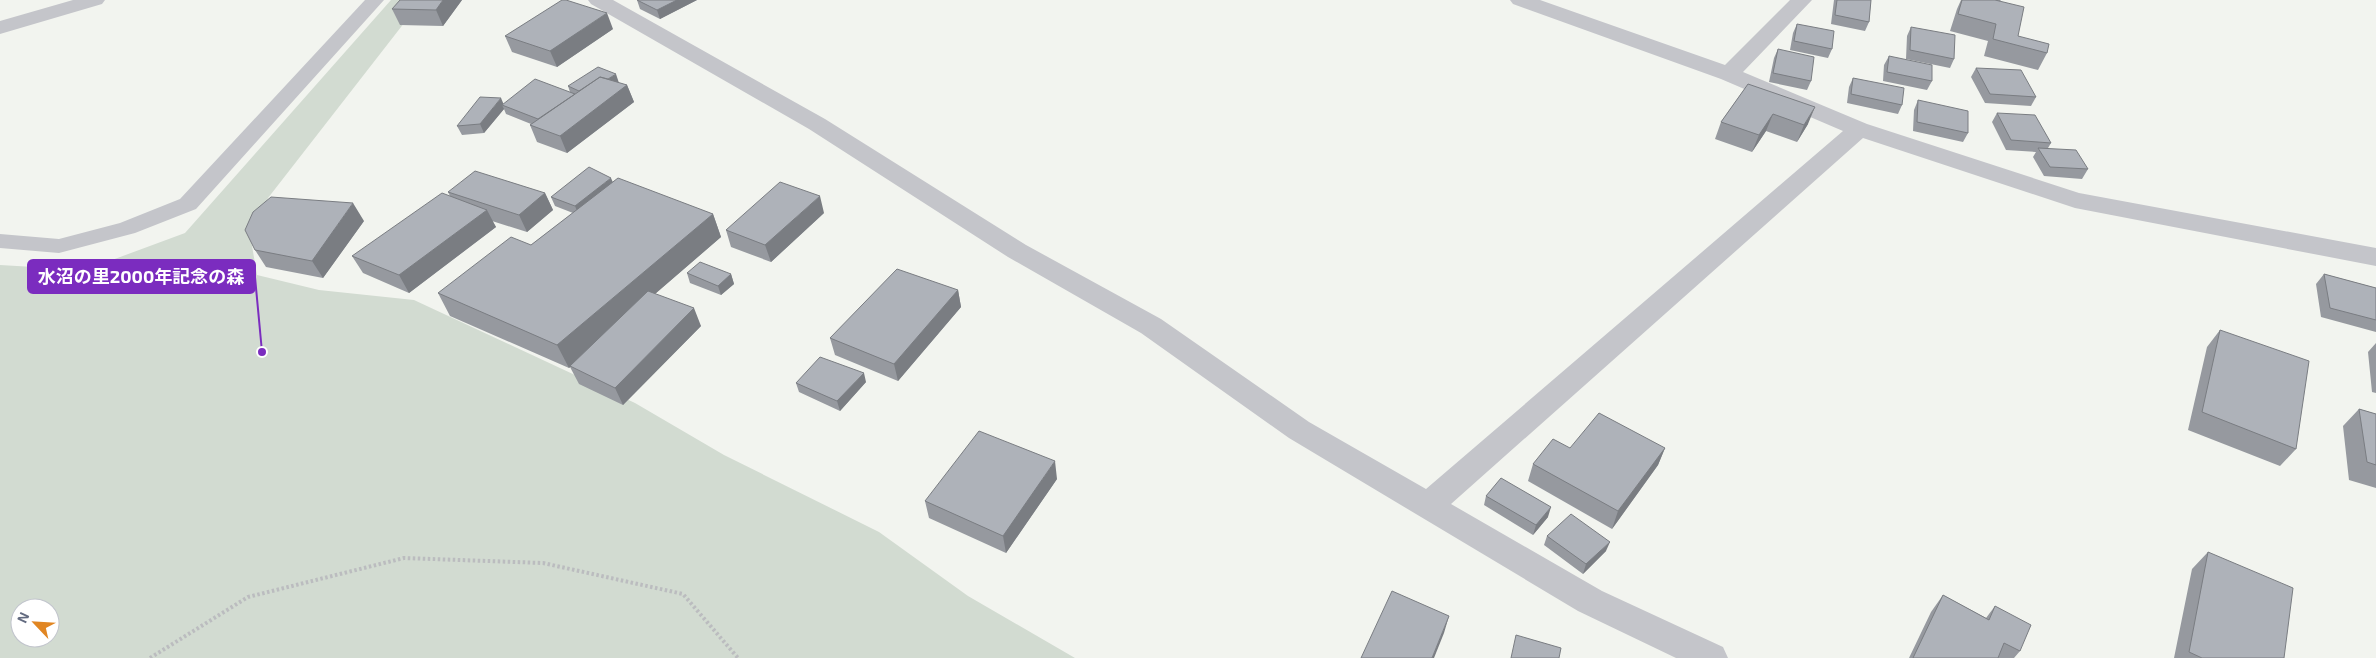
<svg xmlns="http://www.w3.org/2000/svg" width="2376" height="658" font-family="'Exo 2','Noto Sans JP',sans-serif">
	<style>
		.green { fill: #d2dbd1; fill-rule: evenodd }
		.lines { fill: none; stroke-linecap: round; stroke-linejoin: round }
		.path { stroke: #bbbcbf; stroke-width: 4; stroke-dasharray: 2.5 2.5; stroke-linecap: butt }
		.service { fill: #c4c5ca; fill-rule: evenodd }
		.minor { fill: #c4c5ca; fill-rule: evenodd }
		.wall { fill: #96999f }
		.shaded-wall { fill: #7a7d82 }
		.building { fill: #aeb2b9; stroke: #7a7d82 }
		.leader { fill: none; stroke: #7b2cbf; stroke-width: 2 }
		.callout-dot { fill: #7b2cbf; stroke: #fff; stroke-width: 2 }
		.callout { fill: #7b2cbf; stroke: #7b2cbf; stroke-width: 2 }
		.callout-label { font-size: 18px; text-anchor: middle; font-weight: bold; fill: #fff }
	</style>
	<rect width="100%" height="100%" fill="#f2f4ef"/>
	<path class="green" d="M391,0H422L268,198L251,240L257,275L319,290L414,300L635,403L724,455L879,532L968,596L1075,658H0V265L85,270L185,233ZM20,608H50V638H20Z"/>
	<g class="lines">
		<path class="path" d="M150,658L248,597L404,558L543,563L683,594L738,658"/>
		<path class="service" d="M365,0H384L196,209L135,233L59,253L0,248V234L59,239L120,223L180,199Z"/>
		<path class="minor" d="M73,0H105L102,4L0,34V21Z
			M588,0H613L825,119L1026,245L1161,319L1309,422L1426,489L1843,131L1721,79L1513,4L1510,0H1540L1725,65L1790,0H1812L1743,72L1867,124L2079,193L2376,248V266L2075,208L1863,138L1451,504L1602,591L1723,647L1728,658H1676L1578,611L1289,438L1141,333L1008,257L809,129L591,4Z"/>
	</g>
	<path class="wall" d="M462,0L443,26L400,25L392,9Z
		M637,0H697L660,19L640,9Z
		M1834,0H1871L1869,22L1865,31L1831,24Z
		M1961,0H2001L2000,1L2018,36L2047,53L2038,70L1984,56L1988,41L1950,31L1957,9Z
		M1797,24L1832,49L1828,58L1790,50L1793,33Z
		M1911,27L1954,59L1950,68L1906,59L1907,36Z
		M613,29L557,67L512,52L505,36Z
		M1778,49L1811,81L1807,90L1769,82L1774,58Z
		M1889,56L1932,81L1927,90L1883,81L1884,65Z
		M1976,68L2036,97L2031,106L1985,103L1971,77Z
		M1853,78L1902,105L1898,114L1847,103L1849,87Z
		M619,83L627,85L634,102L567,153L537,142L530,125L531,124L506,114L504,109L484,133L462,135L457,126L503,104L570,92L568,86Z
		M1748,84L1808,124L1797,142L1766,131L1752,152L1715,139L1721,122Z
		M1918,100L1968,133L1963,142L1913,131L1914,110Z
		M1997,113L2051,143L2048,148L2088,169L2082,179L2044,176L2033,157L2036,152L2006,150L1992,122Z
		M613,182L713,214L721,237L655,294L701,326L623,405L579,384L570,367L569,368L450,316L438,293L531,245L573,213L555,206L551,197Z
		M448,192L545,193L553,210L527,232L492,221L496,227L409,293L363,273L352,256L450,196Z
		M824,213L771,262L731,247L726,230Z
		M364,221L323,278L266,267L255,250Z
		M687,273L731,274L734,284L721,295L690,283Z
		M2324,274L2376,288V332L2321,317L2316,284Z
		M958,290L961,307L898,381L835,355L830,338Z
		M2220,330L2296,449L2280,466L2188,430L2207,347Z
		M2376,343V393L2372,392L2368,352Z
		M866,382L840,411L799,392L796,383Z
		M2359,409L2376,414V488L2349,480L2343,426Z
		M1570,448H1665L1658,465L1612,529L1528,481L1533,464Z
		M1057,479L1006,553L929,518L925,501Z
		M1486,496L1548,517L1533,535L1484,505Z
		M1547,536L1606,551L1583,574L1544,545Z
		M2208,552L2284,658H2174L2192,569Z
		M1943,595L1986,618L1995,606L2020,651L2014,658H1909L1931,612Z"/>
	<path class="shaded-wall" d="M443,0H462L443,26L436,10Z
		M677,0H697L660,19L657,10Z
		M607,13L613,29L557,67L550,51Z
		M616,74L619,83L586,93Z
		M627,85L634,102L567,153L560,136Z
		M501,98L504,105H502L504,109L484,133L480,124Z
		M1815,107L1808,124L1797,142L1804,125Z
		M1773,114L1766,131L1752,152L1759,135Z
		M611,178L615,187L579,216L575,206Z
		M545,193L553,210L527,232L519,215Z
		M820,196L824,213L771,262L765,245Z
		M353,203L364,221L323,278L312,261Z
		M487,210L496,227L409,293L399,275Z
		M713,214L721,237L569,368L557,345Z
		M731,274L734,284L721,295L718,286Z
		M958,290L961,307L898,381L894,364Z
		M694,308L701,326L623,405L615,388Z
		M864,373L866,382L840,411L837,401Z
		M1665,448L1658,465L1612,529L1618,511Z
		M1055,461L1057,479L1006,553L1003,536Z
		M1551,507L1548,517L1533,535L1536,525Z
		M1610,542L1606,551L1583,574L1586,564Z
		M1449,616L1444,633L1434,658H1432Z"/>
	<path class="building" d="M400,0H443L436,10L392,9Z
		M562,0H566L607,13L550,51L505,36Z
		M637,0H677L657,10Z
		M1837,0H1871L1869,22L1835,15Z
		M1962,0H1995L2024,7L2018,36L2049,44L2047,53L1993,39L1996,24L1958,14Z
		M1797,24L1834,31L1832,49L1794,41Z
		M1911,27L1955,35L1954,59L1910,50Z
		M1778,49L1814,57L1811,81L1773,73Z
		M1889,56L1932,65V81L1887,72Z
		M598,67L616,74L608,79L600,77L579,91L568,86Z
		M1976,68L2021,70L2036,97L1990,94Z
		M600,77L627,85L560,136L530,125Z
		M1853,78L1904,88L1902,105L1851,94Z
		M535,79L575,94L538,119L502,105Z
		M1748,84L1815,107L1804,125L1773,114L1759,135L1721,122Z
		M480,97L501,98L480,124L457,126Z
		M1918,100L1968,111V133L1917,122Z
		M1997,113L2035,115L2051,143L2011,140Z
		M2038,148L2076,150L2088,169L2050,167Z
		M589,167L611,178L575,206L551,197Z
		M475,171L545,193L519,215L448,192Z
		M618,178L713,214L557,345L438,293L511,237L531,245Z
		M780,182L820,196L765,245L726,230Z
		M442,193L487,210L399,275L352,256Z
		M271,197L353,203L312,261L255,250L245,230L253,212Z
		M700,262L731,274L718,286L687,273Z
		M897,269L958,290L894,364L830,338Z
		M2324,274L2376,288V320L2330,308Z
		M648,291L694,308L615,388L570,366Z
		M2220,330L2309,361L2296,449L2202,412Z
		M820,357L864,373L837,401L796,383Z
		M2359,409L2376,414V465L2367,462Z
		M1599,413L1665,448L1618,511L1533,464L1553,439L1570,448Z
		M979,431L1055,461L1003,536L925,501Z
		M1501,478L1551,507L1536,525L1486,496Z
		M1571,514L1610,542L1586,564L1547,536Z
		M2208,552L2293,588L2284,658H2202L2189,652Z
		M1392,591L1449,616L1432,658H1361Z
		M1943,595L1989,620L1995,606L2031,625L2020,651L2004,643L1998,658H1913Z
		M1516,635L1561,648L1559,658H1511Z"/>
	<path class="leader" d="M262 352L255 277"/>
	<circle class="callout-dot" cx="262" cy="352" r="5"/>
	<rect class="callout" x="28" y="260" width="227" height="33" rx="5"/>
	<g class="callout-label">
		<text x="141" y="283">水沼の里2000年記念の森</text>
	</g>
	<g transform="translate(35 623) rotate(295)"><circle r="24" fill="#ffffff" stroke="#c1c4cc"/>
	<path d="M0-4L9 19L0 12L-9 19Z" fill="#e18622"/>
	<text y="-8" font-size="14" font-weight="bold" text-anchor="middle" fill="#636b80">N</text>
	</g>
</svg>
